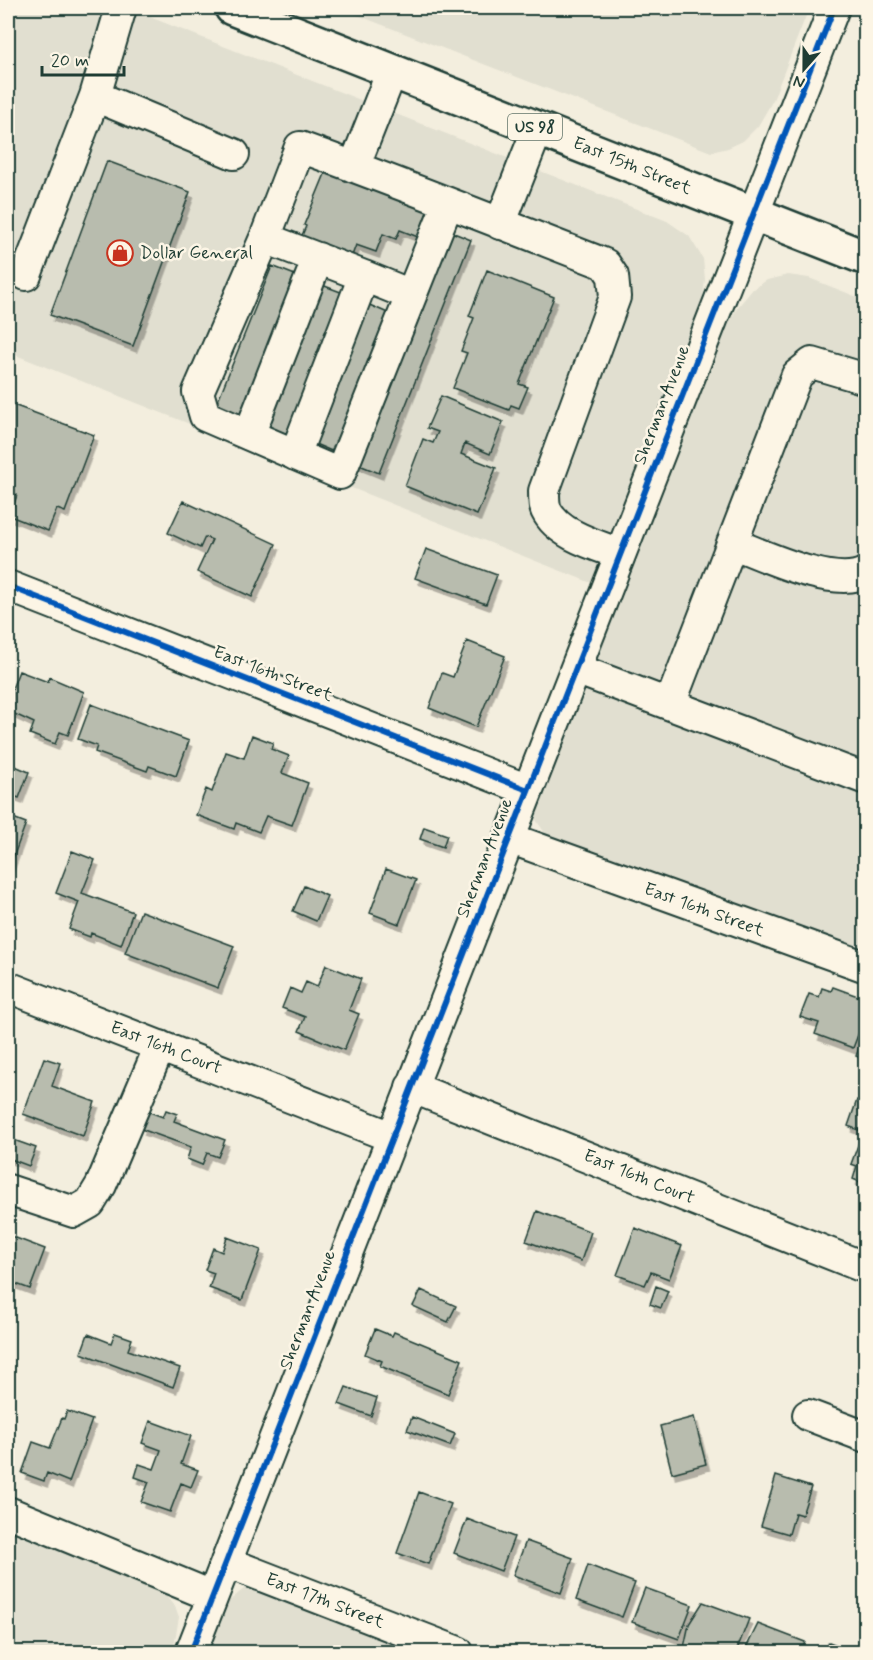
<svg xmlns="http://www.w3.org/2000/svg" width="873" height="1660" font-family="Mynerve,sans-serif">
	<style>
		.built { fill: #e1dfd0 }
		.building { fill: #b8bcae; stroke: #1f3d34; stroke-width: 1.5; filter: url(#shadow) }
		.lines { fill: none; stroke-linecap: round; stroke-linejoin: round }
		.minor-casing { stroke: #1f3d34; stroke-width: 34 }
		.major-casing { stroke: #1f3d34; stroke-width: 38 }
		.minor { stroke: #fcf5e5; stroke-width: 30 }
		.major { stroke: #fcf5e5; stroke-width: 33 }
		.cycleway-casing { stroke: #fcf5e5; stroke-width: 10 }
		.cycleway { stroke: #0057b8; stroke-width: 6 }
		.labels { text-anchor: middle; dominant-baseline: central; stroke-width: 5; stroke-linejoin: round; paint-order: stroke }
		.shield { fill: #fcf5e5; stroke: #617469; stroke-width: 1.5 }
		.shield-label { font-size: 16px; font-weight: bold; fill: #1f3d34 }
		.street-label { font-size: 18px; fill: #1f3d34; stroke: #fcf5e5 }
		.poi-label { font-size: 18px; fill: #1f3d34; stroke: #fcf5e5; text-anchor: start }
	</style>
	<defs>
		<filter id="shadow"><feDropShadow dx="3.5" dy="6" stdDeviation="0" flood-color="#0004"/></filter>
	</defs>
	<rect width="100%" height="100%" fill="#f3eede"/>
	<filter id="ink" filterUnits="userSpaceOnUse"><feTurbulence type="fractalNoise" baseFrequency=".0167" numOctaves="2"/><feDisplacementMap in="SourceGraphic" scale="12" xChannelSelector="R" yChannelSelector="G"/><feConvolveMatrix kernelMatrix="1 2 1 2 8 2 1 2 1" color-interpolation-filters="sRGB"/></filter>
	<g filter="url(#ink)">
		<path class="built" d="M8,8H127L667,221L689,236L703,259L705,279L703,298L594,584L8,352Z
			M339,8H809L773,100L758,126L743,141L728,148L711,152Z
			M788,275L809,278L865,300V959L550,840L536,820L538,808L724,332L737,308L753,289L767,280Z
			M8,1531L163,1592L175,1606L179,1617L173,1652H8Z
			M245,1588H253L422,1652H209L228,1602Z"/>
		<path class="building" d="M107,161L190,192L133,346L50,315Z
			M327,169L429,207L418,237L400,230L396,239L383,234L376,252L356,245L350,261L300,240L306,226L304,225Z
			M444,229L471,240L379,473L352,462Z
			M272,266L300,277L242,422L214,410Z
			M487,270L554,297L519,384L528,387L519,408L511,405L509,410L453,388L467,353L461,351L474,318L469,316Z
			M314,282L346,294L290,439L258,426Z
			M365,303L390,314L334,452L308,441Z
			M441,396L503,422L490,454L465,443L461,454L496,468L477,515L405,486L423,439L433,443L438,432L427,428Z
			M8,403L94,435L65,512L57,509L48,531L10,516L17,495L8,491Z
			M183,501L276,544L252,597L197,572L212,540L205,537L200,548L168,533Z
			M426,549L497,575L486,604L415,578Z
			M467,641L505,656L476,727L429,708L442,673L453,677Z
			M19,671L48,682L49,677L84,692L68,735L60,732L55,744L30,734L34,723L8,711V699Z
			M91,704L189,741L176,776L149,766L147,771L95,752L97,746L78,739Z
			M252,735L273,743L271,749L289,756L282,773L308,783L292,825L266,816L259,832L236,823L234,829L196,815L206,789L212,792L226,752L244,758Z
			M8,763L29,772L19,798L8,794Z
			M8,816L26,823L8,871Z
			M424,827L447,835L443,847L420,839Z
			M72,851L95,860L82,893L133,912L121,945L91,933L90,937L69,929L79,902L56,893Z
			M386,869L416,880L399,924L370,913Z
			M304,886L327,896L316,921L293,911Z
			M141,911L234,946L218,988L125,953Z
			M326,965L361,979L349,1010L359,1014L344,1050L299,1031L305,1017L282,1008L290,988L301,993L306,982L317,987Z
			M833,987L866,999V1014L853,1048L815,1034L819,1023L800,1017L809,994L819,997L822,988L831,991Z
			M866,1030V1060L856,1056Z
			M44,1058L60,1063L52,1086L95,1102L83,1136L23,1114Z
			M857,1100L866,1103V1133L848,1126Z
			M166,1110L177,1114L174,1121L225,1140L218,1157L207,1153L202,1165L187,1159L191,1147L141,1129L147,1111L163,1117Z
			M861,1137L866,1139V1174L862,1183L853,1179L857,1166L851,1164Z
			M11,1139L36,1148L29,1166L8,1158Z
			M537,1211L591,1232L581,1261L526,1241Z
			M635,1228L682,1246L669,1279L651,1272L645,1285L617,1275Z
			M8,1235L45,1249L30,1289L8,1281Z
			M227,1237L261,1250L242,1300L209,1288L214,1273L205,1270L213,1248L222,1252Z
			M656,1286L668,1291L661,1308L650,1304Z
			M421,1290L456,1306L448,1322L413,1306Z
			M375,1329L392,1336L394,1332L462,1360L448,1394L380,1366L382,1361L365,1354Z
			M115,1333L132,1339L128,1350L180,1368L173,1387L81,1353L88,1334L111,1343Z
			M346,1387L377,1398L371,1416L339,1404Z
			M67,1411L92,1420L69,1482L47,1473L44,1481L22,1473L33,1442L50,1448L62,1418L64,1419Z
			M412,1417L455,1434L450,1446L407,1430Z
			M694,1417L706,1464L672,1473L660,1426Z
			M150,1421L191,1436L181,1464L198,1470L191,1487L181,1483L170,1512L141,1502L149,1482L135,1477L139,1464L154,1469L161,1450L142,1443Z
			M776,1476L811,1487L802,1515L795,1513L789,1534L761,1526Z
			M419,1492L451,1504L428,1564L397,1553Z
			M467,1519L514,1537L501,1571L454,1553Z
			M526,1541L573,1558L561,1593L513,1575Z
			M588,1565L635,1583L622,1617L576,1600Z
			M645,1588L692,1605L679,1639L632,1622Z
			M703,1602L749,1619L736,1652H683L689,1624Z
			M758,1624L805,1642L801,1652H744Z
			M829,1642L855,1652H824Z"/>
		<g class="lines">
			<g class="minor-casing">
				<path id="minor" d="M95,96L234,154
					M354,167L392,71
					M448,203L340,474L205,416L198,392L265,238L300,147C403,184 504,225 605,264L613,276L615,297L544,491C544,496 544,505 546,510C558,535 596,545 620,554
					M500,224L538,128
					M265,238L364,276
					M26,275L95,96L121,8
					M249,435L318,258
					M295,455L364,276L411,295
					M732,543C763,555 836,590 866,572
					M8,586L528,790
					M576,669L866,779
					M670,704L797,375L812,363L866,379
					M509,838L866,967
					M8,987L392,1137
					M411,1087L866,1268
					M8,1190L74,1212L90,1203L101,1185L160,1046
					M808,1415L866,1437
					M8,1512L212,1596
					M226,1562L458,1652
					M191,1652L834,8"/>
			</g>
			<g class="major-casing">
				<path id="major" d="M232,8L866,258"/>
			</g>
			<use href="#minor" class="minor"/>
			<use href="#major" class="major"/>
			<g class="cycleway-casing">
				<path id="cycleway" d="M8,586L528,790
					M191,1652L834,8"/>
			</g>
			<use href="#cycleway" class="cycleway"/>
		</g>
	</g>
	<defs>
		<g id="shop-ring" transform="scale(1.35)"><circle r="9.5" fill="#fcf5e5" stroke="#c8321e" stroke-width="1.5"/><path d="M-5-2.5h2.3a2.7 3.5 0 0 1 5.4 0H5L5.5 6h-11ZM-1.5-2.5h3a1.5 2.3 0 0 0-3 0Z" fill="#c8321e"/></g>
	</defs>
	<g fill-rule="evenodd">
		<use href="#shop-ring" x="120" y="253"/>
	</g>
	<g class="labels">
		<rect class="shield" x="508" y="114" width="54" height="26" rx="4.5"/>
		<g class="shield-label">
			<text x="535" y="127">US 98</text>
		</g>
		<g class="street-label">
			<text transform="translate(632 166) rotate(22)">East 15th Street</text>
			<text transform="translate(662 405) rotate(-69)">Sherman Avenue</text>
			<text transform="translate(273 674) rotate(21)">East 16th Street</text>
			<text transform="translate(485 858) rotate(-69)">Sherman Avenue</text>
			<text transform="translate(704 910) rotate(20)">East 16th Street</text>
			<text transform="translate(166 1048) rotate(21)">East 16th Court</text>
			<text transform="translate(639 1177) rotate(22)">East 16th Court</text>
			<text transform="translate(308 1310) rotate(-69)">Sherman Avenue</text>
			<text transform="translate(325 1601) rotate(21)">East 17th Street</text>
		</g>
		<g class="poi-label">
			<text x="140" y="253">Dollar General</text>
		</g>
	</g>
	<rect width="873" height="1660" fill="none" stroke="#fcf5e5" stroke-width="30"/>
	<rect x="15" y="15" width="843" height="1630" fill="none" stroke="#1f3d34" stroke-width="2" filter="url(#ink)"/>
	<g transform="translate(804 69) rotate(201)" stroke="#fcf5e5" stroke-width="4.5" paint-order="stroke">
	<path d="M0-4.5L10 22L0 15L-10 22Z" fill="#1f3d34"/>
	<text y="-9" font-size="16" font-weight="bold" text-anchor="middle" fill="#1f3d34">N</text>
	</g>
	<path d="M42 66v9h82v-9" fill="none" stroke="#1f3d34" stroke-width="3"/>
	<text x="51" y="66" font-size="18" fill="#1f3d34" stroke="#fcf5e5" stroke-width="4.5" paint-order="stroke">20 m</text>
</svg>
